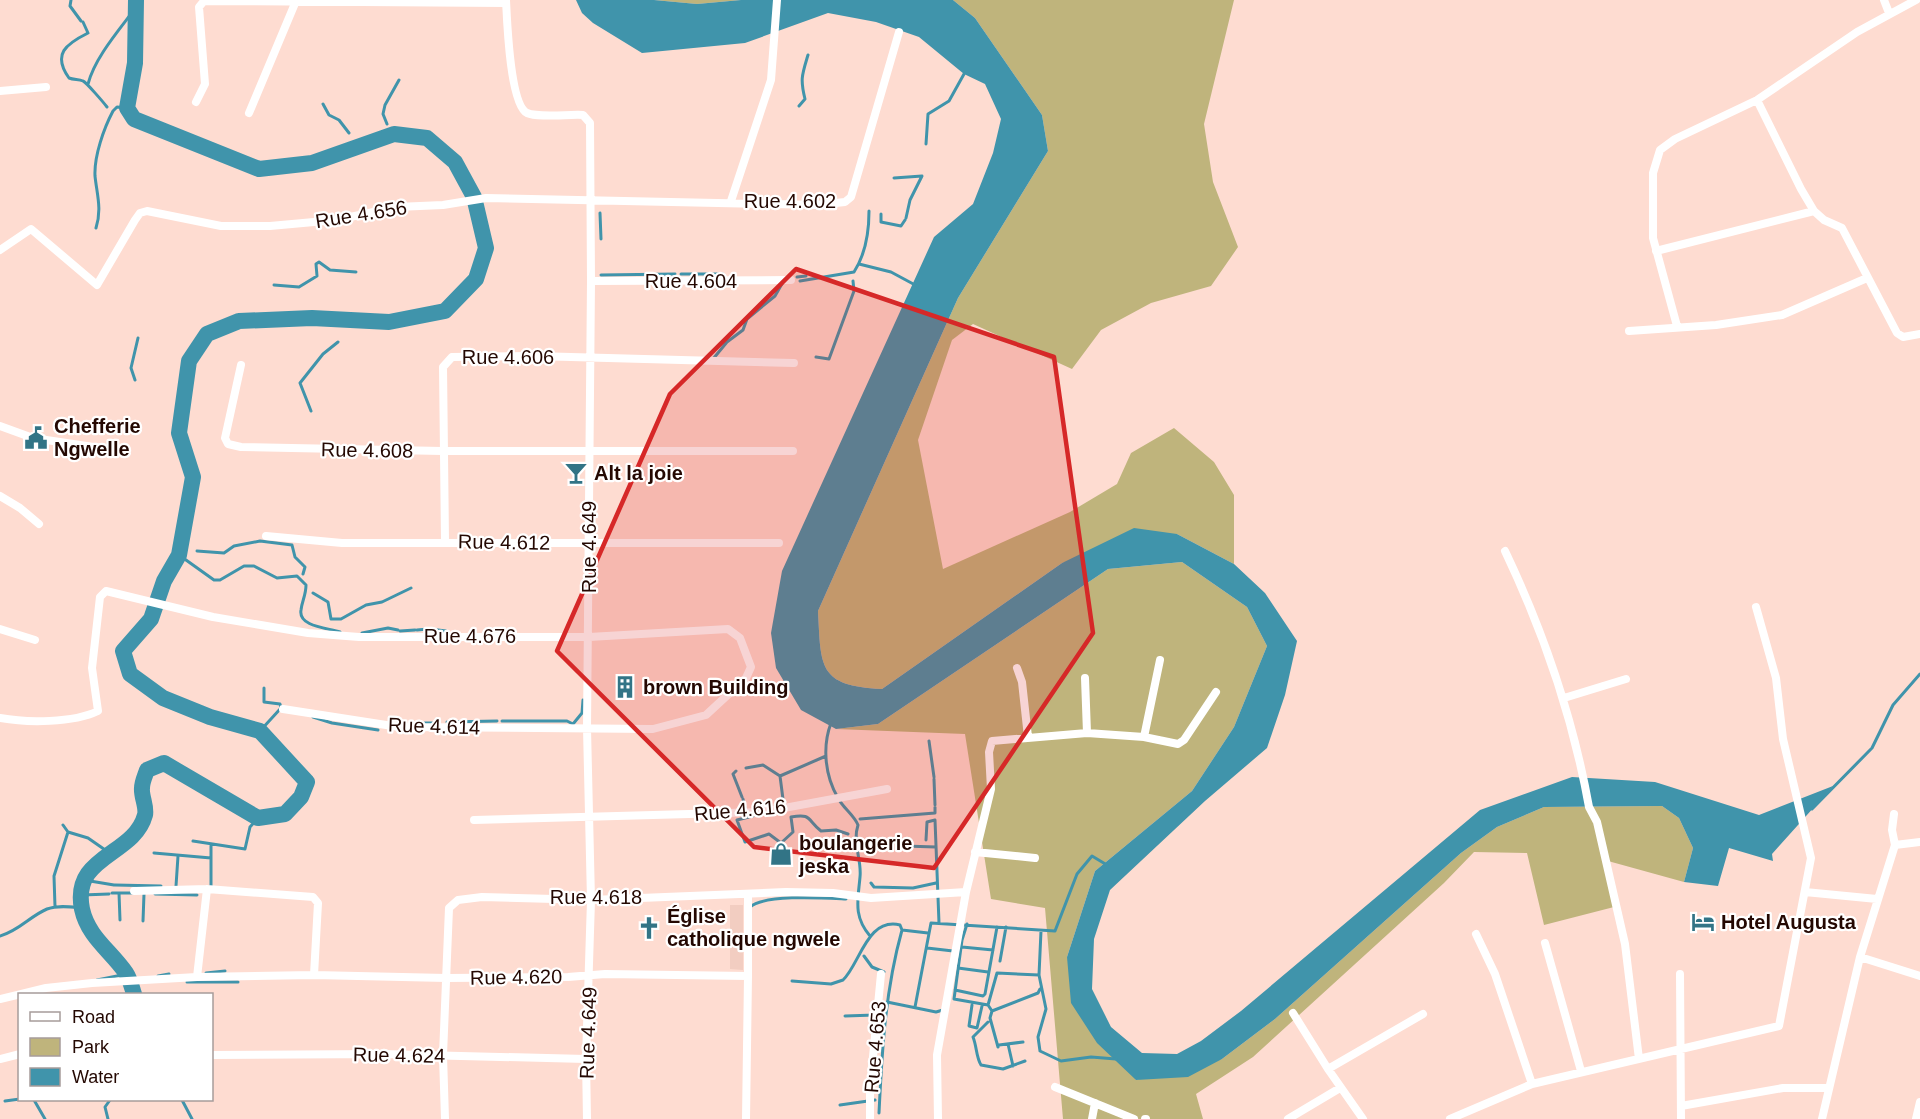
<svg xmlns="http://www.w3.org/2000/svg" width="1920" height="1119" font-family="Helvetica,sans-serif">
	<style>
		.built { fill: #f2cdc1 }
		.green { fill: #bfb47c }
		.water { fill: #4094ab }
		.lines { fill: none; stroke-linecap: round; stroke-linejoin: round }
		.stream { stroke: #4094ab; stroke-width: 3 }
		.river { stroke: #4094ab; stroke-width: 16 }
		.minor { stroke: #fff; stroke-width: 8 }
		.marked { fill: #d62828; fill-opacity: 0.2; stroke: #d62828; stroke-width: 4.5; stroke-linejoin: round }
		.labels { text-anchor: middle; dominant-baseline: central; stroke-width: 4.5; stroke-linejoin: round; paint-order: stroke }
		.street-label { font-size: 20px; fill: #240802; stroke: #fff }
		.poi-label { font-size: 20px; font-weight: bold; fill: #240802; stroke: #fff; text-anchor: start }
	</style>
	<rect width="100%" height="100%" fill="#fedcd1"/>
	<path class="built" d="M730,905H743V970L730,969Z"/>
	<path class="green" d="M654,0H741L697,4Z
		M953,0H1234L1204,124L1213,182L1238,247L1211,286L1151,303L1101,330L1072,369L973,324L952,340L918,440L943,569L1070,512L1117,484L1131,453L1174,428L1214,462L1234,495V564L1177,534L1062,563L882,689C818,686 821,667 818,611L958,298L1048,151L1042,115L975,18Z
		M1182,562L1247,607L1267,646L1234,727L1192,791L1095,871L1067,957L1136,1080L1222,1059L1275,1019L1461,853L1497,827L1544,807L1662,806L1679,818L1693,848L1684,882L1608,861L1614,907L1544,925L1527,853L1474,852L1444,883L1253,1057L1196,1094L1203,1119H1063L1045,908L991,899L965,734L836,729L878,724L1108,569Z"/>
	<path class="water" d="M576,0H654L697,4L741,0H953L975,18L1042,115L1048,151L958,298L818,611C821,667 818,686 882,689L1062,563L1134,528L1177,534L1234,564L1265,593L1297,641L1285,695L1267,748L1205,801L1110,890L1094,939L1092,989L1111,1027L1142,1053L1177,1054L1201,1041L1241,1011L1480,810L1572,777L1655,782L1759,815L1833,786L1772,854L1773,861L1729,848L1718,886L1684,882L1693,848L1679,818L1662,806L1544,807L1497,827L1461,853L1275,1019L1222,1059L1188,1077L1136,1080L1097,1043L1071,1003L1067,957L1095,871L1192,791L1234,727L1267,646L1247,607L1182,562L1108,569L878,724L836,729L801,710L776,668L771,633L782,571L934,237L973,204L993,153L1001,119L985,84L964,74L919,37L876,22L828,13L745,43L642,53L593,23L582,13Z"/>
	<g class="lines">
		<path class="stream" d="M71,0L70,6L81,21
			M83,22L88,33C66,44 52,54 69,78C74,80 79,79 83,81C86,82 104,103 107,107
			M88,84C95,57 120,29 137,6
			M323,104L329,115L339,120L349,133
			M799,106L805,99C800,79 802,75 808,55
			M387,124L383,114L385,105L399,80
			M926,144L928,114L949,101L964,74
			M894,178L922,176L910,200L906,218
			M600,213L601,239
			M881,214V222L901,226L905,220
			M96,228C102,209 97,195 95,176C94,156 104,128 113,111L117,107L127,108
			M859,264L891,272L917,286
			M681,274H723
			M601,275L675,274
			M797,277L806,276
			M800,281L854,272C865,255 869,231 869,211
			M274,285L299,287L317,276L316,264L319,262L330,270L356,272
			M816,357L829,359L854,291L853,281
			M713,359L727,342L743,330L747,319L775,296L783,282
			M135,380L131,368L138,338
			M311,411L300,383L323,354L338,342
			M197,551L224,553L234,546L260,541L292,545L295,557L305,567L303,574
			M179,555L214,580H220L244,566H254L277,578L297,576L306,585C306,595 302,601 301,610C298,627 329,628 340,632
			M313,593L328,602L331,619H341L366,605L382,602L411,588
			M430,629L446,631
			M417,630L428,629
			M400,631L415,630
			M362,633L388,628L398,630
			M313,717L332,723L378,730
			M502,721H567L573,724L582,713L583,700
			M447,722L497,721
			M424,723H435
			M831,723C822,747 825,776 838,798C843,808 854,815 858,825C852,844 862,859 860,877C858,900 853,916 870,936
			M260,731L281,708L280,704L264,702V688
			M929,741L934,777
			M746,768L763,765L780,776L784,807
			M736,771L733,774L742,797
			M780,776L826,756
			M934,779L935,805
			M743,799L745,808
			M1812,809L1872,748L1893,705L1920,674
			M753,816L737,820L745,842L769,834L781,843L793,832L791,817C812,813 807,820 821,831L836,830L848,834
			M860,819L935,813V807
			M63,825L68,832L88,838L111,854
			M926,840L927,822L935,820L939,923
			M193,841L245,849L250,827L258,818
			M904,846L936,847
			M154,853L211,858
			M84,880L114,885
			M871,883L874,887L913,888L936,883
			M115,885L161,886
			M176,886L178,856
			M211,886V845
			M112,893H134
			M119,893L120,920
			M155,894L197,895
			M82,895L109,894
			M55,907L54,876L68,832
			M750,907C765,894 825,898 846,899
			M143,921L144,894
			M967,924L962,940L954,999L988,1005L992,1011
			M1041,931L1039,975L1046,1009L1038,1037L1040,1051L1061,1061L1091,1057L1116,1059
			M0,936C19,931 30,916 47,909C58,905 71,907 82,908
			M962,947L993,950
			M927,948L953,951
			M864,956L872,967L884,972
			M1000,961L1006,927
			M958,968L988,972
			M206,973L225,971
			M158,976L169,974
			M97,980L127,974
			M792,981L831,984L843,980C860,964 867,917 900,925L902,930L928,933
			M187,982H238
			M955,990L983,996L985,994L997,927
			M887,1002L936,1012L943,1010
			M972,1005L969,1026L977,1028L982,1006
			M988,1005L997,973L1039,975
			M915,1007L931,923L1055,931L1077,874L1092,856L1107,865
			M992,1011L1038,993L1040,989
			M992,1011L990,1018L998,1047
			M845,1016L875,1015
			M988,1022L973,1037C977,1047 976,1057 981,1065L1003,1069L1025,1061
			M1008,1044L1013,1066
			M999,1045L1023,1042
			M34,1100L45,1119
			M182,1100L192,1119
			M5,1101L20,1099
			M840,1105L875,1100
			M879,1113C882,1051 885,991 902,930
			M108,1119L105,1107L110,1100"/>
		<path class="river" d="M134,994C132,988 130,979 126,973C111,951 88,937 82,909C71,855 134,856 145,815C147,807 141,796 142,788C142,782 145,776 147,770L164,763L258,818L285,814L301,797L307,782L260,731L210,717L163,698L130,674L123,651L151,619L164,581L179,555L193,477L179,433L189,361L207,334L239,321L312,318L389,322L445,311L476,279L486,248L474,197L455,162L427,138L394,134L312,163L259,169L134,119L127,108L135,63L136,0"/>
		<path class="minor" d="M506,0C507,20 510,104 527,113C538,118 570,114 583,115L590,123L591,281L587,728L591,900L586,1059L587,1119
			M1884,0L1889,13
			M0,91L46,87
			M1757,100L1801,189L1814,211L1824,220L1842,228L1897,333L1903,337L1920,334
			M196,102L205,84L199,7L204,1L506,3
			M249,113L296,1
			M731,201L771,80L777,0
			M0,250L31,229L97,285L135,220L140,213L147,211L221,226H270L336,220L397,207L443,205L486,198L817,205L845,202L851,197L899,32
			M1656,251L1814,211
			M591,281L791,280
			M1677,326L1653,238V173L1660,150L1675,139L1757,100L1857,32L1916,0
			M1629,331L1716,325L1782,315L1867,278
			M241,365L225,438L228,444L241,447L442,451H793
			M0,426L33,438L100,448
			M0,496L20,508L39,524
			M266,536L342,543H779
			M445,541L443,367L452,357L534,356L794,363
			M1505,551C1544,633 1573,718 1589,807L1597,822L1625,944L1639,1059
			M0,629L35,640
			M1017,668L1022,682L1028,737
			M1085,678L1087,733
			M1564,698L1626,679
			M0,718C27,723 73,723 98,711L92,668L100,597L106,591L213,617L308,633L359,637H589L728,629L740,638L751,667L746,678L706,715L653,729L399,727L283,709
			M1144,737L1160,660
			M474,820L762,812L887,789
			M1895,845L1920,842
			M975,852L1035,858
			M134,891L207,889L313,897L318,903L314,975
			M1805,892L1877,899
			M748,894V976
			M1476,934L1495,974L1532,1084
			M1545,943L1581,1071
			M1860,957L1920,976
			M1680,974L1681,1119
			M197,977L207,889
			M0,999L46,988L92,983L197,977L314,975L446,978L568,977L605,974L748,976L746,1119
			M1293,1013L1328,1069L1363,1119
			M212,1055L382,1054L586,1059
			M0,1059L20,1054
			M1328,1069L1423,1014
			M1055,1087L1134,1119
			M1681,1106L1783,1088H1829
			M445,1119L443,1055L449,908L458,900L482,897L591,900L786,892L833,893L871,898L966,892
			M870,1119V1088L881,974
			M938,1119L937,1055L966,892L991,789L989,752L992,741L1087,733L1144,737L1178,744L1184,740L1216,692
			M1092,1119L1095,1103
			M1145,1119H1146
			M1288,1119L1340,1088
			M1450,1119L1532,1084L1779,1026L1811,858L1783,739L1776,678L1756,607
			M1822,1119L1860,957L1895,845L1892,830L1894,814
			M1916,1119L1920,1102"/>
	</g>
	<path class="marked" d="M796,269L1054,357L1093,633L934,868L754,847L557,651L670,394Z"/>
	<defs>
		<g id="civic-bare" transform="scale(1.8)"><path d="M-.6-6.5H3V-4.5H.6V-3L4-1V1h2V6H-6V1h2V-1L-.6-3ZM-1.2 2.5V6h2.4V2.5Z" fill="#327486" stroke="#fff" stroke-width="2.5" paint-order="stroke"/></g>
		<g id="bar-bare" transform="scale(1.8)"><path d="M-6-5H6L.8 .8V4.5H3.5V6h-7V4.5H-.8V.8Z" fill="#327486" stroke="#fff" stroke-width="2.5" paint-order="stroke"/></g>
		<g id="building-bare" transform="scale(1.8)"><path d="M-4-6H4V6H1V3H-1V6H-4ZM-2.5-4.3h1.7v1.8h-1.7ZM.8-4.3h1.7v1.8H.8ZM-2.5-1h1.7V.8h-1.7ZM.8-1h1.7V.8H.8Z" fill="#327486" stroke="#fff" stroke-width="2.5" paint-order="stroke"/></g>
		<g id="shop-bare" transform="scale(1.8)"><path d="M-5-2.5h2.3a2.7 3.5 0 0 1 5.4 0H5L5.5 6h-11ZM-1.5-2.5h3a1.5 2.3 0 0 0-3 0Z" fill="#327486" stroke="#fff" stroke-width="2.5" paint-order="stroke"/></g>
		<g id="hotel-bare" transform="scale(1.8)"><path d="M-6-4.5h1.5V1H6V5H4.5V3h-9V5H-6ZM-4 0a1.8 1.8 0 1 1 3.6 0ZM.5 0V-2.5h3Q6-2.5 6 0Z" fill="#327486" stroke="#fff" stroke-width="2.5" paint-order="stroke"/></g>
		<g id="church-bare" transform="scale(1.8)"><path d="M-1.2-6h2.4v3.5h3.3v2.4h-3.3V6h-2.4V-.1h-3.3v-2.4h3.3Z" fill="#327486" stroke="#fff" stroke-width="2.5" paint-order="stroke"/></g>
	</defs>
	<g fill-rule="evenodd">
		<use href="#civic-bare" x="36" y="438"/>
		<use href="#bar-bare" x="576" y="473"/>
		<use href="#building-bare" x="625" y="687"/>
		<use href="#shop-bare" x="781" y="854"/>
		<use href="#hotel-bare" x="1703" y="922"/>
		<use href="#church-bare" x="649" y="928"/>
	</g>
	<g class="labels">
		<g class="street-label">
			<text x="790" y="201">Rue 4.602</text>
			<text transform="translate(361 214) rotate(-9)">Rue 4.656</text>
			<text x="691" y="281">Rue 4.604</text>
			<text x="508" y="357">Rue 4.606</text>
			<text transform="translate(367 450) rotate(1)">Rue 4.608</text>
			<text transform="translate(504 542) rotate(1)">Rue 4.612</text>
			<text transform="translate(589 547) rotate(-90)">Rue 4.649</text>
			<text x="470" y="636">Rue 4.676</text>
			<text transform="translate(434 726) rotate(2)">Rue 4.614</text>
			<text transform="translate(740 810) rotate(-5)">Rue 4.616</text>
			<text x="596" y="897">Rue 4.618</text>
			<text transform="translate(516 977) rotate(-1)">Rue 4.620</text>
			<text transform="translate(588 1033) rotate(-88)">Rue 4.649</text>
			<text transform="translate(875 1047) rotate(-85)">Rue 4.653</text>
			<text transform="translate(399 1055) rotate(1)">Rue 4.624</text>
		</g>
		<g class="poi-label">
			<text x="54" y="426">Chefferie<tspan x="54" dy="23">Ngwelle</tspan></text>
			<text x="594" y="473">Alt la joie</text>
			<text x="643" y="687">brown Building</text>
			<text x="799" y="843">boulangerie<tspan x="799" dy="23">jeska</tspan></text>
			<text x="667" y="916">Église<tspan x="667" dy="23">catholique ngwele</tspan></text>
			<text x="1721" y="922">Hotel Augusta</text>
		</g>
	</g>
	<rect x="18" y="993" width="195" height="108" fill="#ffffff" stroke="#a79c9a" stroke-width="1.5"/>
	<rect x="30" y="1012" width="30" height="9" fill="#ffffff" stroke="#a79c9a" stroke-width="1.5"/>
	<text x="72" y="1023" font-size="18" fill="#240802">Road</text>
	<rect x="30" y="1038" width="30" height="18" fill="#bfb47c" stroke="#a79c9a" stroke-width="1.5"/>
	<text x="72" y="1053" font-size="18" fill="#240802">Park</text>
	<rect x="30" y="1068" width="30" height="18" fill="#4094ab" stroke="#a79c9a" stroke-width="1.5"/>
	<text x="72" y="1083" font-size="18" fill="#240802">Water</text>
</svg>
